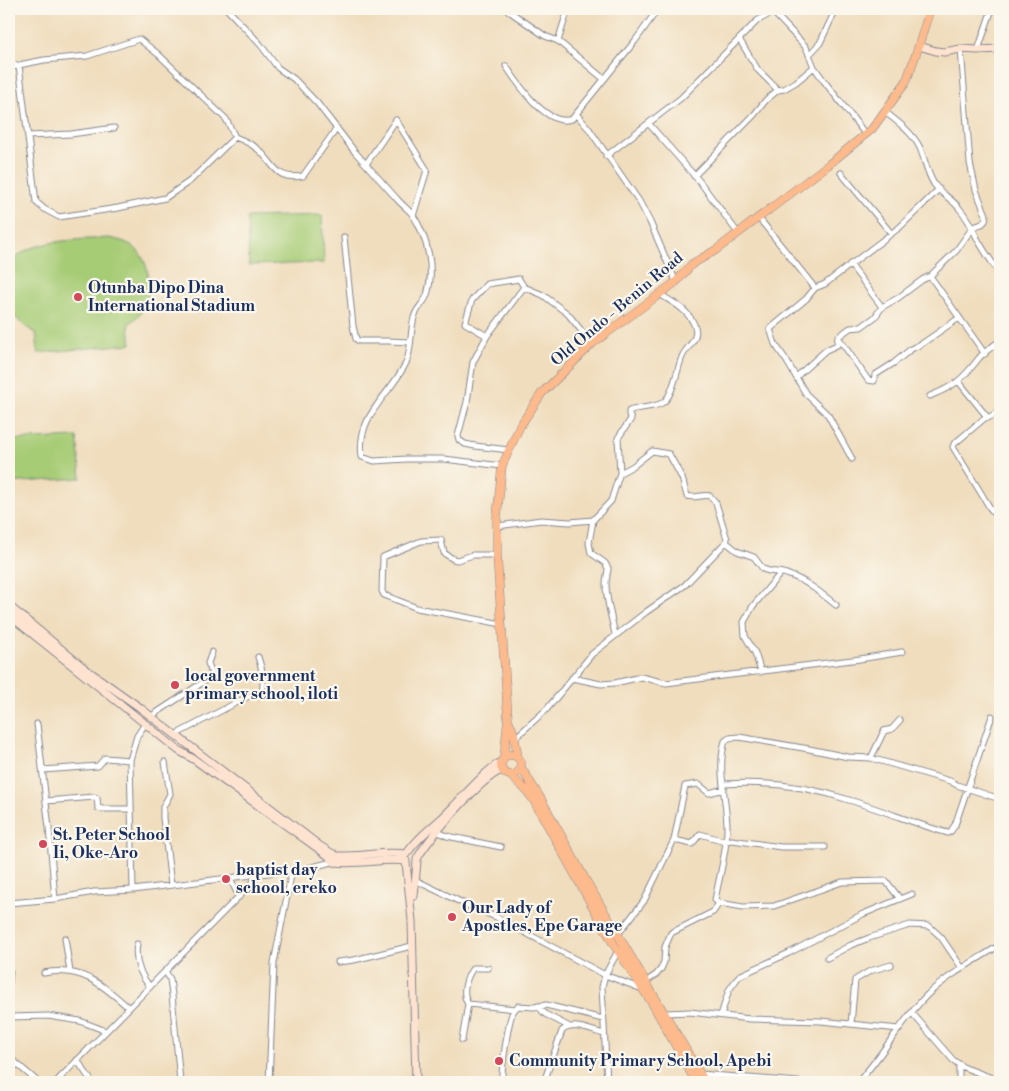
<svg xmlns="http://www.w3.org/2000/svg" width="1009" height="1091" font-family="'Libre Bodoni',serif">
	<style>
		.green { fill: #a7cc76; stroke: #617e6a }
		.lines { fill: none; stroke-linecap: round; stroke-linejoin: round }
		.street-casing { stroke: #86868e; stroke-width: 7 }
		.secondary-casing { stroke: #86868e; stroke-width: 9 }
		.primary-casing { stroke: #86868e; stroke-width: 9 }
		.street { stroke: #fff; stroke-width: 5 }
		.secondary { stroke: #fee3d1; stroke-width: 7 }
		.primary { stroke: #fcba8d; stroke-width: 8 }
		.poi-dot { fill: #d1495b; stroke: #fbf7ec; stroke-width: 2 }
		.labels { text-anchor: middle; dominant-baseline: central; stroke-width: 4.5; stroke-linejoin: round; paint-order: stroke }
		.poi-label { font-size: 16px; font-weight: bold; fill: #1b2f5e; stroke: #fbf7ec; text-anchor: start }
		.street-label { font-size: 16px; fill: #1b2f5e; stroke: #fbf7ec }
	</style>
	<rect width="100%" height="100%" fill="#fbf7ec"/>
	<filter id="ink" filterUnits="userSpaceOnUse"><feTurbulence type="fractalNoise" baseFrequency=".02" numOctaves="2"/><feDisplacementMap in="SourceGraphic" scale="10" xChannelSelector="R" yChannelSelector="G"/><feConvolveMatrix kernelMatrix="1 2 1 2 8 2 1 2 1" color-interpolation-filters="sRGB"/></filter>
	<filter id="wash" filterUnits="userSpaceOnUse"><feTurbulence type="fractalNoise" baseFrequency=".0096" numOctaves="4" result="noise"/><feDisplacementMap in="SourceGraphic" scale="20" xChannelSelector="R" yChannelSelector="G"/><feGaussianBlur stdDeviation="1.12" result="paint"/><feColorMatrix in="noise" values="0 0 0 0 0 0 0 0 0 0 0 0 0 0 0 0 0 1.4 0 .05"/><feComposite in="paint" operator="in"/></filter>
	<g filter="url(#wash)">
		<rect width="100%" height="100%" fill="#f0ddbd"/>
		<path class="green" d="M322,215L324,263L249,265L247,217Z
			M109,238C119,240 130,242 137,250C150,263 152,290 145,306C141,314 135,319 129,324L131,344L38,353L36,333C19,324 9,314 9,294C9,285 7,273 11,264C26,238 82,240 109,238Z
			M77,437L81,478L9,483V440Z"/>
	</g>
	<g filter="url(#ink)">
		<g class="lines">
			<g class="street-casing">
				<path id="street" d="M227,9L260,44L278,68L294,79L317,103L355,152L397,199C402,205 408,209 413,215C428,239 435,269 427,295C424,304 416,308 414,318C410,332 412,349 406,363C390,396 356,415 362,457L374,461L407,459H444L502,466
					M506,9L545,36L558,41L604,79
					M773,12L806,47L814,67L824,81L866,135
					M739,39L758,70L778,90
					M558,41L568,9
					M978,50L992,9
					M809,55L820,43L836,9
					M19,65L36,202L44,209L59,217L118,208L165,198L190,181L235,137C243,140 252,144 259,150C276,166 275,180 303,176L337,128
					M506,66C518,84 547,128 572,119L635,41L658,9
					M9,67L44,60L87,56L139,39L158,54L226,119L235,137
					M885,112C898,122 913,133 920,148C925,160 927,173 934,184C941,194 952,199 959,208C967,217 972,227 977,238C983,250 992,262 1000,274
					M577,115L589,129L639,201L650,222L676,282
					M649,124L700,182L738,233
					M28,136L71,134L114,128
					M606,156L681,98L757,21L773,12L774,9
					M366,164L396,120L427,170L413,216
					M841,173L891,233
					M694,176L754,115L766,100L778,90L784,89L796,82L814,67
					M758,217L815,288
					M344,237L353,326L356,339L359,341H388L410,342
					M850,264L882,307
					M930,276L985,354
					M487,336L465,323L472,300L487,284L519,279L524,287L543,295L568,314L592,344
					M838,337L868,380L874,381L875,375L894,363L911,349L923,343L959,318
					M796,377L826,350L837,345L838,337L850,328L861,327L875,317L882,307L898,298L922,280L930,276L956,251L973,227L982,224L985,221L986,215L976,190L970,163L961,49
					M959,382L988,418L1000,411
					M930,396C955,386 963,379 979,358C984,352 994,346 1000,340
					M986,417L954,444L953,447L990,508L1000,520
					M509,450L475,446L465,444L459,440L458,436L467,402L473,362L487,336L524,287
					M852,459L828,415L806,394L786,360L775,344L770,329L806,299L815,288L825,284L900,227L939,189
					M620,473L633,466L652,451L669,454L682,478L687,496C695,499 702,494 710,496L716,503L727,539L726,542L737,551L754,557L763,569C771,573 781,571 789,575C807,581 822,594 836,605
					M498,526L541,520L570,522L593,520
					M497,555H473L457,560L453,559L444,553L441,540L421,541L383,557L382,591L384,595L417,608L502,624
					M615,635C612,618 606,601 606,584C606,578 608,573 608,568L605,563L591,553L589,543L593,520L611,501L617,482L620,473L618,438L631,419L629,415V411C639,407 653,408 662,403C673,397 677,369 682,357C686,347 699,340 695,327C690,311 673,302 659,294
					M761,672L755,653L745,636L744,622L753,606L780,574
					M572,678L601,684L615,683L641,677L666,683L860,659L902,652
					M150,717L211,677L212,674L208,663L212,652
					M37,724L49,828L55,899
					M175,735L249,696H260C266,686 262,668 258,657
					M515,738L547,709L592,654L646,612L685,585L726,542
					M871,758L884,731L892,729L900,720
					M165,762L170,794L163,807V818L171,885
					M43,770L98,766L105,758L130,760
					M724,784C766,781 809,787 849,800C883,810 915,824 948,833L951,831L955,825L992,716
					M46,801L94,797L97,798L98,808L102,809H131
					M436,831L447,836L501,847
					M674,840L692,844L700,834L725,841L732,840L781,847H825
					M230,878L239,897
					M415,880L471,907L496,917L605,975L642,989
					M133,890L130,760L137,736L145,724
					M900,899L886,881L842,882L774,906L743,907L719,903L715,900C719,878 728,846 727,825C726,797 717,768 725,741L729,738L739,737L809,749L848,757L871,758L950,781L957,785L1000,799
					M9,903L55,899L94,892L133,890L308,868L332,862
					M618,934L644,901L674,840L685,786L698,784L709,793L724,789
					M65,938L70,972
					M137,944C134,961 140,975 150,987
					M827,958L851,945L869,938L910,925L929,926L941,937L962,968
					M338,962L354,960L412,946
					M488,968H473C466,978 461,993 468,1004L515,1009
					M165,971L170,979L172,995L180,1082
					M44,973C82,966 103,985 129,1008
					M9,982L10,972
					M645,982L656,975L661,969L664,962L665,947L671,933L713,912L719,903
					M538,1006L545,1014L568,1026
					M666,1013L690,1012L750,1019L821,1021L899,1029
					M912,1013L953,1060L963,1067L1000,1081
					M721,1015L729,990L739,976L789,953L863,914L912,894
					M9,1017L48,1016L80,1021L106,1031
					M851,1024L855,980L870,971L891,965
					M462,1040L468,1004
					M9,1057L38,1082
					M77,1060L92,1082
					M959,1065V1080L964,1082
					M700,1074L798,1082
					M546,1076L562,1031C571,1021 592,1031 604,1034
					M56,1082L261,874
					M269,1082L274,963L292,870
					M502,1082C501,1072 508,1021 513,1012C514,1010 516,1008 518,1006L534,1007L546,1005L603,1019
					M607,1082L602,987L605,975L618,951
					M858,1082C883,1055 901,1021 927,995C949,974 975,961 1000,945"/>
			</g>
			<g class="secondary-casing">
				<path id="secondary" d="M919,46L936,51L944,52L961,49L978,50L1000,49
					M9,606L84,668L139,707L320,846L336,856L338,859L334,862L330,858L334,854
					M9,615L178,750L195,760L330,857
					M408,852C417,838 431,828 443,817C463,798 479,776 502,761
					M336,856C360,857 383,851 406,854
					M417,859C427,840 483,776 502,770
					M335,862C359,865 382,858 406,861
					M406,862L412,921L416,1082
					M414,896L417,861"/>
			</g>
			<g class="primary-casing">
				<path id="primary" d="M508,719L514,734L518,758
					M501 765a10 10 0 1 1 20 0a10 10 0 1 1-20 0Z
					M504,759L508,718L497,555V517L502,466L520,426L542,393L592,344L676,282L692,264L716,250L828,165L872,129L906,82L916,54L930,9
					M521,768L541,799L585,879L705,1082
					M511,776L526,790L533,799L613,943L652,1003L696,1082"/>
			</g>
			<use href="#street" class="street"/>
			<use href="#secondary" class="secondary"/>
			<use href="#primary" class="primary"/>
		</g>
	</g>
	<g class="poi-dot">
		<circle cx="78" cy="297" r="5"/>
		<circle cx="175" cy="685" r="5"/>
		<circle cx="43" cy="844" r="5"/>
		<circle cx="226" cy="879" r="5"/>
		<circle cx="452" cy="917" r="5"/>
		<circle cx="499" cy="1061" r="5"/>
	</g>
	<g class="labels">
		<g class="poi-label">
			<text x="88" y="288">Otunba Dipo Dina<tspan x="88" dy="18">International Stadium</tspan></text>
			<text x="185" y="676">local government<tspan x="185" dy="18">primary school, iloti</tspan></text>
			<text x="53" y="835">St. Peter School<tspan x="53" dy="18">Ii, Oke-Aro</tspan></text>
			<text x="236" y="870">baptist day<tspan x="236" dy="18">school, ereko</tspan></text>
			<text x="462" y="908">Our Lady of<tspan x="462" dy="18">Apostles, Epe Garage</tspan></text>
			<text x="509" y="1061">Community Primary School, Apebi</text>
		</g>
		<g class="street-label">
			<text transform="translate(617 309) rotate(-40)">Old Ondo - Benin Road</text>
		</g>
	</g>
	<rect width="1009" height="1091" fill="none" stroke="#fbf7ec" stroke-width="30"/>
</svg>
